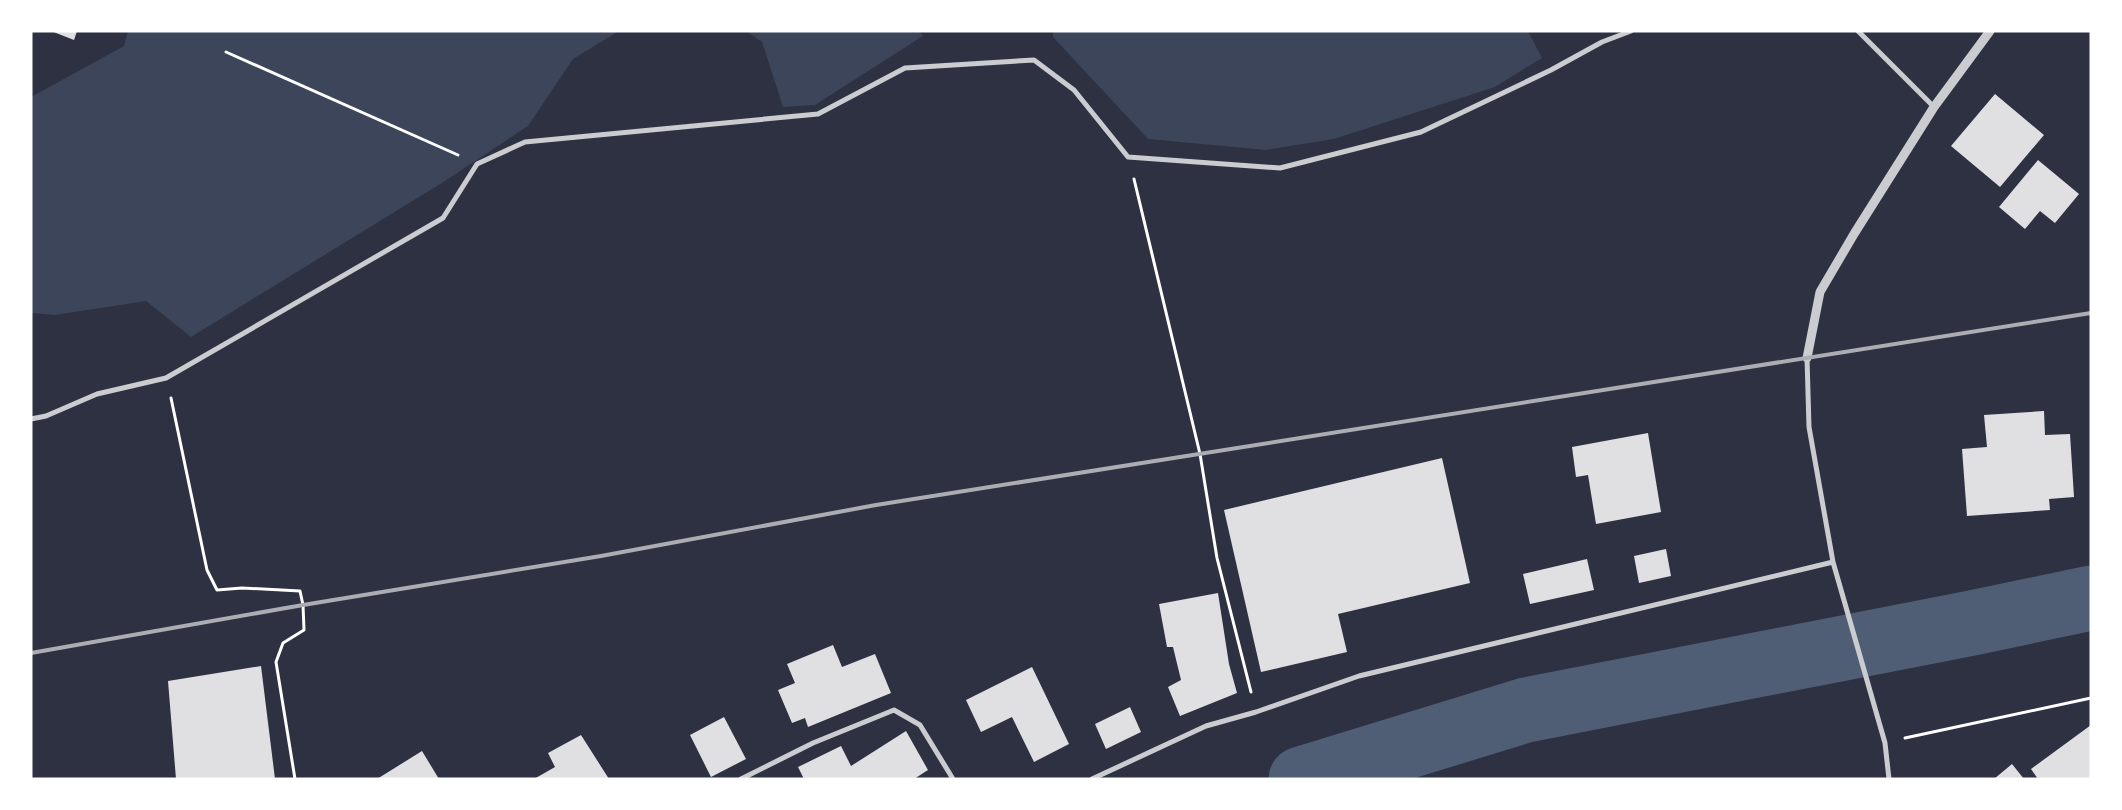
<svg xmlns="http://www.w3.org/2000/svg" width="2122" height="810" font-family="Karla,sans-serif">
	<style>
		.green { fill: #3c4559 }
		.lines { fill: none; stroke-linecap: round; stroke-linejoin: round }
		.river { stroke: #4f5d75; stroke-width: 65 }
		.building { fill: #e0e0e3 }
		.path { stroke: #fff; stroke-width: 3 }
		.minor { stroke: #caccd0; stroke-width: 5 }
		.tertiary { stroke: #caccd0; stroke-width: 9 }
		.rail { stroke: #abadb3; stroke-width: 4 }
	</style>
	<rect width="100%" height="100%" fill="#2d3142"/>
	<path class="green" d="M128,31H619L573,59L528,126L445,181L191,337L146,301L55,315L31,313V97L124,46Z
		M746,31H919L923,36L815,105L783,107L762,42Z
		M1053,31H1528L1542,58L1495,87L1334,139L1266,150L1148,139L1053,37Z"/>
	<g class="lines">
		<path class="river" d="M1301,779L1526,710L1972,623L2091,598"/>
	</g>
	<path class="building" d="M51,31H77L74,40Z
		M1995,94L2044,135L2000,187L1951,146Z
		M2038,160L2079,194L2055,223L2040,211L2025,229L1999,207Z
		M2044,411L2045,435L2070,434L2074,497L2049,499L2050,510L1967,516L1962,449L1987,447L1984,415Z
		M1648,433L1661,512L1596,524L1588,475L1576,477L1572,447Z
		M1442,458L1470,583L1338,614L1347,652L1261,672L1224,510Z
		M1666,549L1671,576L1639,583L1634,556Z
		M1587,559L1594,590L1530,604L1523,574Z
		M1218,593L1229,664L1237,693L1180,716L1168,687L1181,680L1173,647H1167L1159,604Z
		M833,645L842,667L875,654L891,693L808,727L805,718L792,723L778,690L795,683L787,664Z
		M261,666L275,779H176L168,681Z
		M1032,667L1069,744L1034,762L1012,717L981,732L966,700Z
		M1130,707L1141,732L1106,749L1095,724Z
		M724,717L746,759L711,777L690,735Z
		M2091,725V779H2038L2031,769Z
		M906,731L928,770L914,779H804L798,767L841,746L851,766Z
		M581,735L609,779H534L555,767L548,753Z
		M422,751L439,779H377Z
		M2012,764L2024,779H1994Z"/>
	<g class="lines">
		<path class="path" d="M226,52L458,155
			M1134,179L1200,454L1217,558L1251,692
			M171,398L207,570L217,590L242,588L300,591L303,605L304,630L283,643L276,662L295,779
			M1905,738L2091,698"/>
		<path class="minor" d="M1858,31L1934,107
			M1807,358L1809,427L1833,562L1885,743L1889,779
			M31,419L46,416L97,394L166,378L443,218L477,164L525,142L818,114L905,68L1034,60L1074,90L1128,157L1280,168L1421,132L1551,70L1602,42L1631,31
			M741,779L813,743L894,710L920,725L953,779
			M1092,779L1206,726L1256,712L1359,676L1833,562"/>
		<path class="tertiary" d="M1807,358L1820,292L1854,234L1934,107L1990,31"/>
		<path class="rail" d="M31,653L303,605L601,556L876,505L2091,313"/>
	</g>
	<rect width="2122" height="810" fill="none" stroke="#ffffff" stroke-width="65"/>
</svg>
